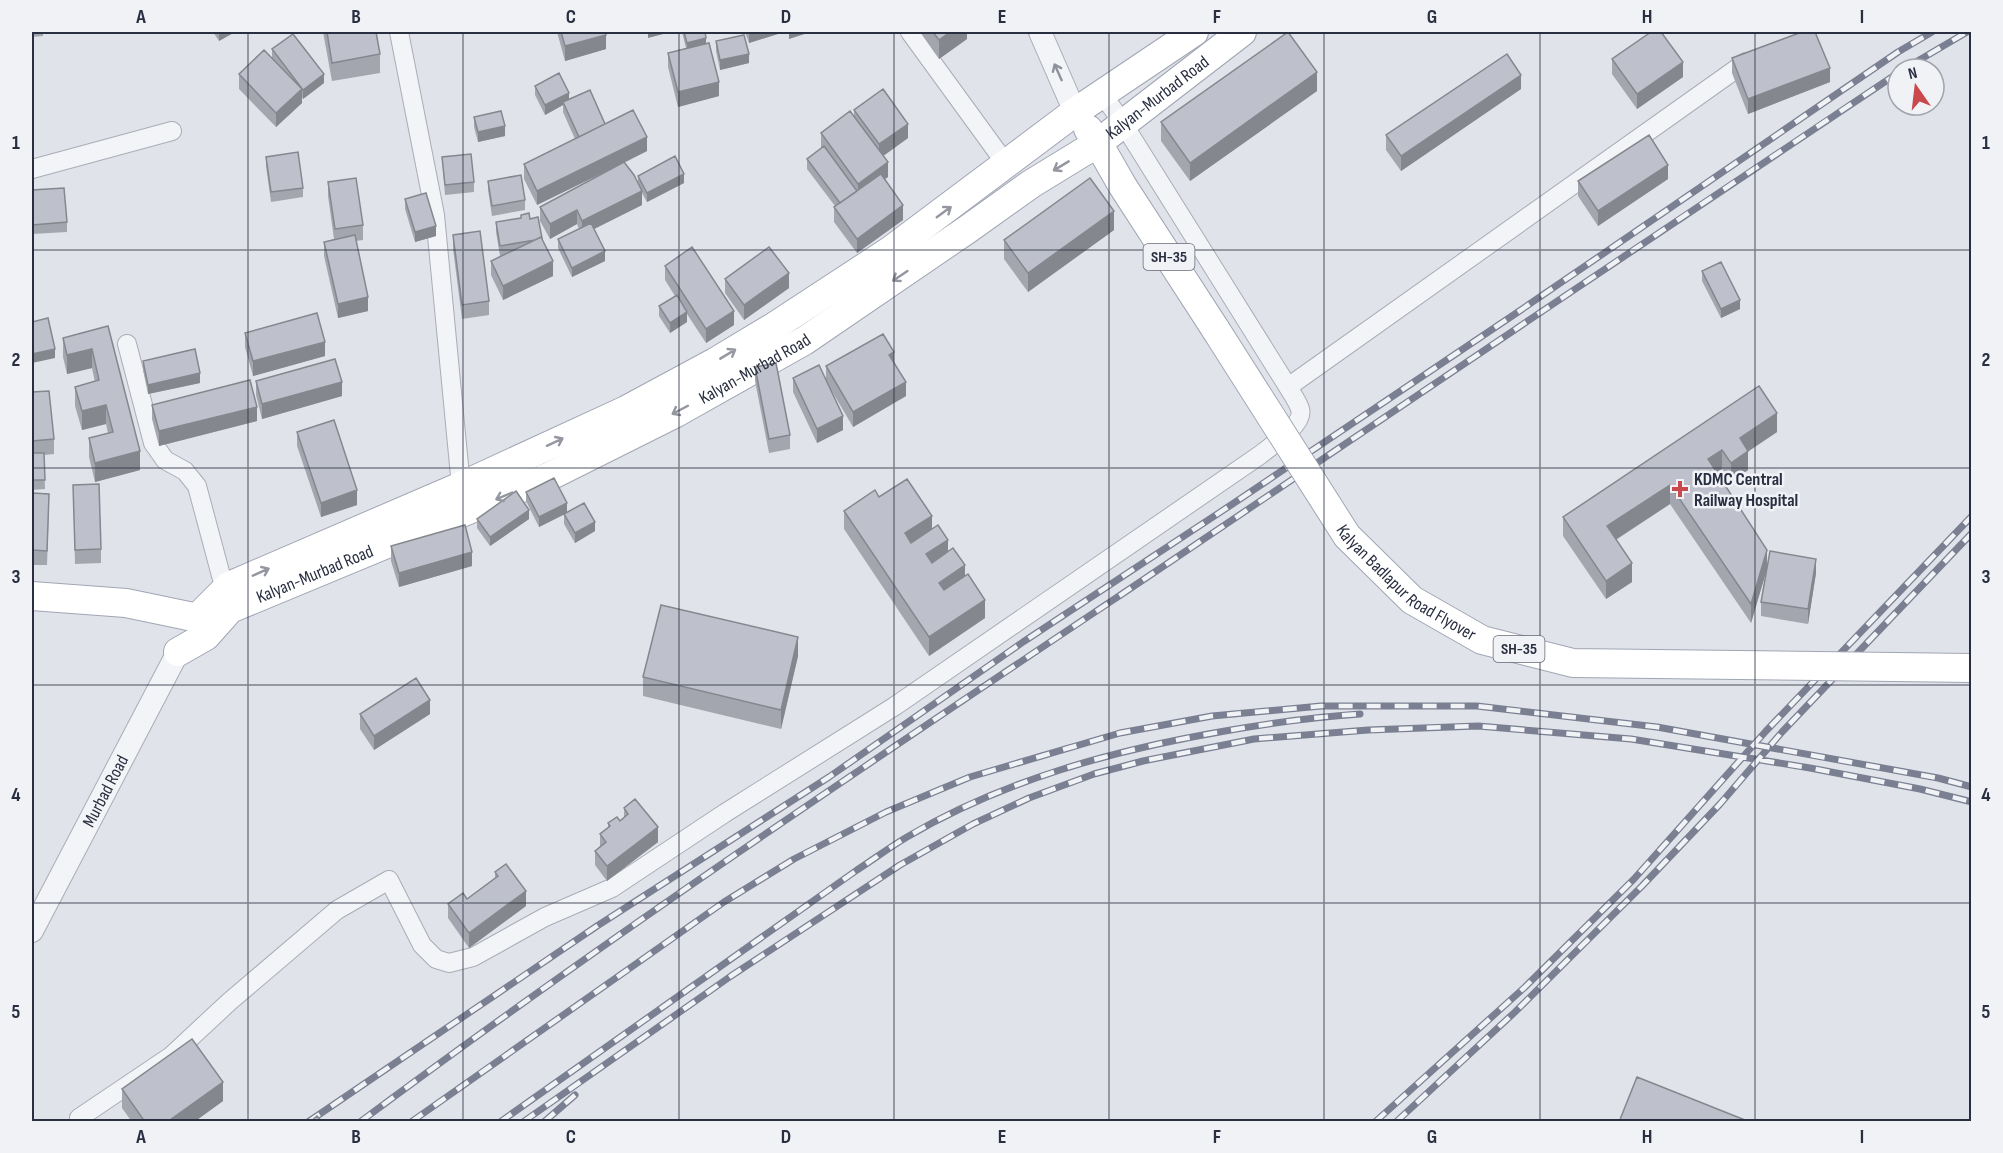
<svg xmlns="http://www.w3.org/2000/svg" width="2003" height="1153" font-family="'Sofia Sans Condensed',sans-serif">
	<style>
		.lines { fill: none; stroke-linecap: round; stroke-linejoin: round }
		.minor-casing { stroke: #a9adb6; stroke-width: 20 }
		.tertiary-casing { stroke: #a9adb6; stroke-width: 24 }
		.primary-casing { stroke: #a0a6b4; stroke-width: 30 }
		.minor { stroke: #f3f4f7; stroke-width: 18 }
		.tertiary { stroke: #f3f4f7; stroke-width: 22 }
		.primary { stroke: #fff; stroke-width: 28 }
		.rail-casing { stroke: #7a8092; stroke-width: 7 }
		.rail { stroke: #f0f2f6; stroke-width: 4.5; stroke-dasharray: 14; stroke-linecap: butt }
		.primary-bridge-casing { stroke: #a0a6b4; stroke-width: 30; stroke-linecap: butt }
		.primary-bridge { stroke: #fff; stroke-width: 28 }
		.wall { fill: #a3a6af }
		.shaded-wall { fill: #85878e }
		.building { fill: #bec1cb; stroke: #85878e; stroke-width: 1.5 }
		.oneway { stroke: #8e929c }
		.oneway2 { stroke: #9497a0 }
		.grid { fill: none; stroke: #292f40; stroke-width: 1.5; stroke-opacity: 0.55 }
		.poi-dot { fill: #ca494c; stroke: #f0f2f6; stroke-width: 2 }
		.labels { text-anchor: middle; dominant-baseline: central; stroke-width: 5; stroke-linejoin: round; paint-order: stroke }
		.shield { fill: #f0f2f6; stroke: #656a77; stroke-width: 1.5 }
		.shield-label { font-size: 16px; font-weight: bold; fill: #292f40 }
		.street-label { font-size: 18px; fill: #292f40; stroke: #f0f2f6 }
		.poi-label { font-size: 18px; font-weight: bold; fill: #292f40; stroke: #f0f2f6; text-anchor: start }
		.neatline { fill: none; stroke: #292f40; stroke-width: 2 }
		.grid-label { font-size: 20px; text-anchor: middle; font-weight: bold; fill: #292f40 }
	</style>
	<rect width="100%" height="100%" fill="#e0e3e9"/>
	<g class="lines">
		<g class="minor-casing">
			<path id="minor" d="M399,32L435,215L461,486
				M910,32L1006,164
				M32,169L172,131
				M127,344L153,443L165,460L185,471L197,486L227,598
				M1288,387L1746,62
				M79,1118L171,1056L229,1002L337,910L389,880L422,945L436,959L449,963L473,957L545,917L612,888L725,813L895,706L1260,455C1271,446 1305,424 1300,409C1298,402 1292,394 1288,387L1124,125L1103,95"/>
		</g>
		<g class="tertiary-casing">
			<g id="tertiary">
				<path d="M1040,32L1075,112"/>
				<path id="s1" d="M32,931L178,652"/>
			</g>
		</g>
		<g class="primary-casing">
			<g id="primary">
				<path d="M1088,129L1098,143L1122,185L1216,330"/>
				<path d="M32,596L126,603L198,618L217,619"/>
				<path d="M199,616L229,586L461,486L626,410L715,362L775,326L891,250L1075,112L1194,32"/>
				<path id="s2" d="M178,652L206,636L230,609L548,477L676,413L804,341L968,229L1031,184L1098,143L1242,32"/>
			</g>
		</g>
		<use href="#minor" class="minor"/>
		<use href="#tertiary" class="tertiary"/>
		<use href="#primary" class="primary"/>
		<g class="rail-casing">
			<path id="rail" d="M1904,69L1967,32
				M308,1122L597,926L829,777L1023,642L1231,505L1515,314L1898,52L1932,32
				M360,1122C612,934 875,759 1137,584C1390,414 1644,242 1898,73
				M411,1122L724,902L794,859L886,812L970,777L1120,733L1212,716L1321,706H1477L1657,727L1938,778L1972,787
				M500,1122L857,870C874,859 890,847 907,837C1004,780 1114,750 1225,731C1270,723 1315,717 1360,714
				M523,1122L731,976L900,865L973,824L1029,798L1094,774L1143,761L1254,739L1368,730L1478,726L1631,739L1810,768L1920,789L1972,802
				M544,1122L575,1095
				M1375,1122L1525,987L1634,879L1766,731L1972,516
				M1396,1122L1515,1012L1642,886L1720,804L1782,732L1972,533"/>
		</g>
		<use href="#rail" class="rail"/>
		<g class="primary-bridge-casing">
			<g id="primary-bridge">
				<path id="s3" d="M1216,330L1347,536L1412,600L1482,640L1573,663L1972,668"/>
			</g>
		</g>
		<use href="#primary-bridge" class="primary-bridge"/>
	</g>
	<path class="wall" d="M32,32H43V36L32,37Z
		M213,32H235L219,41Z
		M323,32H376L380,54V73L332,81Z
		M557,32H605L606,49L565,61Z
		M682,32H705L706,43L719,96L678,107L668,67V53L686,48Z
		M745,32H781V33L749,43Z
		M920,32H967V39L939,59Z
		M716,41L749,63L720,70L716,51Z
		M272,49L324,83L303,99L302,97V103L276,127L239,89V74L272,59Z
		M1732,58L1830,82L1748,114L1732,73Z
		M1612,59L1683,77L1637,109L1612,74Z
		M535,86L605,124L647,151L624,163L638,183V176L684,183L647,202L642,193V205L594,229L605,261L572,277L558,248V239L579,229L577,224L550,239L540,221V207L617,166L537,205L524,179V164L575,139L563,112V105L545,115L535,95Z
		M1521,89L1401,171L1386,150V135Z
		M1317,91L1190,181L1161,141V122Z
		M854,110L908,138L883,156L888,177L885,179L903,220L857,253L834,222V207L835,206L807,169V159L821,148V133L854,117Z
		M474,117L505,136L478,142L474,127Z
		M266,157L303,188V197L271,202L266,166Z
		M442,157L474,182V192L445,195Z
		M1668,179L1598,226L1578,196V181Z
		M488,181L525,200V210L492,216L488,190Z
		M328,182L363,225V240L356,241L368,311L338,318L324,256V242L334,239L328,196Z
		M32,190L67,222V232L32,234Z
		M405,199L436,236L415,242L405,209Z
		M521,215L530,219L542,238L553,276L503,300L491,275V261L500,256L496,232V222L521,218Z
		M1114,230L1028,292L1004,259V240Z
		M453,235L489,301V315L462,319L453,249Z
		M665,266L734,325L706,343L687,314V322L670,333L659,316V306L675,296L665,280Z
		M1702,271L1740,309L1721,318L1702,281Z
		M725,279L789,288L744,320L725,293Z
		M108,326L140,470L95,482L89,457V438L108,433L106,424L82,430L75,406V387L95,382L92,368L67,374L63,357V338Z
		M245,333L325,356L253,376L245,347Z
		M143,361L200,383L148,394L143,370Z
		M894,362L906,396L853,427L826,381V366Z
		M755,367L790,435V449L769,453L755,381Z
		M793,378L843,430L817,443L793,392Z
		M256,381L342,396L262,419L256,395Z
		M1759,386L1777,432L1748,451V470L1731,482L1722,469L1716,472L1767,566L1816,573L1808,624L1761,616V602L1766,572L1751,623L1670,504L1616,540L1632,582L1606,599L1563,536V517Z
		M32,392L54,439V454L44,455L45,489L32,490Z
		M152,405L257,421L159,446L152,419Z
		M297,432L357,505L321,517L297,446Z
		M73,485L101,549V563L75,564Z
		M526,492L567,513L595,531L575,543L564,524V514H565L539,527L526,501Z
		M32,493L49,508L47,565H32Z
		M879,497L932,530L965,576L985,618L929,656L844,529V511Z
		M477,519H529L490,546L477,528Z
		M391,546L472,566L399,587L391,561Z
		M798,656L781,729L643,696V677Z
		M360,714H430L374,750L360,729Z
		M624,808L658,842L607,881L595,865V851L600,846V834L608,828V823L620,821L624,817Z
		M495,872L526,906L469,948L448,918V904L467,899L495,878Z
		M122,1089L223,1101L194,1122H132L122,1108Z"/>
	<path class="shaded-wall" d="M219,32H235L219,41Z
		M648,32H671L648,38Z
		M749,32H781V33L749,43Z
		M789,32H811L789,39Z
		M950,32H967V39L939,59V40Z
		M606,35V49L565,61V46Z
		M706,38V48L687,52V43Z
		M749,54V63L720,70V60Z
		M1683,62V77L1637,109V94Z
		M1830,68V82L1748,114V99Z
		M1317,72V91L1190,181V163Z
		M324,74V83L303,99V90Z
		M1521,75V89L1401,171V156Z
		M719,82V96L678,107V92Z
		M302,89V103L276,127V113Z
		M569,93V102H563V105L545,115V105Z
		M908,124V138L879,159V144Z
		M505,126V136L478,142V132Z
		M647,137V151L537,205V191Z
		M888,162V177L858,198V184Z
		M1668,165V179L1598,226V211Z
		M684,174V183L647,202V193Z
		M642,191V205L582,235V221Z
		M903,205V220L857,253V239Z
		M577,210V224L550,239V224Z
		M1114,211V230L1028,292V273Z
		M436,226V236L415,242V232Z
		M605,251V261L572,277V268Z
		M553,261V276L503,300V286Z
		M789,273V288L744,320V305Z
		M368,297V311L338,318V304Z
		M1740,300V309L1721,318V309Z
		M734,311V325L706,343V329Z
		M687,312V322L670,333V323Z
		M325,342V356L253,376V361Z
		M55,349V358L32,363V354Z
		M92,349V368L67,374V355Z
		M894,352V366L889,355Z
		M200,373V383L148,394V385Z
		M342,382V396L262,419V404Z
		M906,382V396L853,427V412Z
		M106,405V424L82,430V411Z
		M257,407V421L159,446V431Z
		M1777,413V432L1740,457V438Z
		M843,416V430L817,443V429Z
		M1722,450V469L1708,478V459Z
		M140,451V470L95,482V463Z
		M1748,451V470L1731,482V463Z
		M1670,485V504L1607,545V526Z
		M357,490V505L321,517V503Z
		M567,503V513L539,527V517Z
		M529,510V519L490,546V537Z
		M932,516V534L905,552V533Z
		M595,522V531L575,543V533Z
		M948,540V559L926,573V554Z
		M1767,550V569L1751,623V604Z
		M472,552V566L399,587V573Z
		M1816,559V573L1808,624V609Z
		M1632,563V582L1606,599V581Z
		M965,565V584L939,602V583Z
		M985,600V618L929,656V637Z
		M798,637V656L781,729V710Z
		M430,700V714L374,750V736Z
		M658,827V842L607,881V866Z
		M526,891V906L469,948V933Z
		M223,1082V1101L194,1122H167Z"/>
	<path class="building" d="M327,32H376L380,54L332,63Z
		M561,32H605L606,35L565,46Z
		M684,32H705L706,38L687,43Z
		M933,32H950L939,40Z
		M1288,32L1317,72L1190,163L1161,122Z
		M1651,32H1661L1683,62L1637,94L1612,59Z
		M1802,32H1815L1830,68L1748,99L1732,58Z
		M293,34L324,74L303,90L272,49Z
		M744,35L749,54L720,60L716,41Z
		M709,43L719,82L678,92L668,53Z
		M264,50L302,89L276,113L239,74Z
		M1507,54L1521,75L1401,156L1386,135Z
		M559,73L569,93L545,105L535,86Z
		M883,89L908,124L879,144L854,110Z
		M590,90L605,124L579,137L563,102Z
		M633,110L647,137L537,191L524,164Z
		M501,111L505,126L478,132L474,117Z
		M850,111L888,162L858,184L821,133Z
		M1649,135L1668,165L1598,211L1578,181Z
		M824,146L857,191L840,203L807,159Z
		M298,152L303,188L271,192L266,157Z
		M471,154L474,182L445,185L442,157Z
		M675,156L684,174L647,193L638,176Z
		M624,162L634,175L642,191L582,221L577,210L550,224L540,207Z
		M881,174L903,205L857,239L834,207Z
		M521,175L525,200L492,206L488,181Z
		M356,178L363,225L335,229L328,182Z
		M1090,178L1114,211L1028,273L1004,240Z
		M64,188L67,222L32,225V190Z
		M426,193L436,226L415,232L405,199Z
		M529,213L530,219L538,217L542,238L541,237L535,240L500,246L496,222L521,218V215Z
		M591,223L605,251L572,268L558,239Z
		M480,231L489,301L462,305L453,235Z
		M355,235L368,297L338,304L324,242Z
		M541,237L553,261L503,286L491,261Z
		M692,247L734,311L706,329L665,266Z
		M769,247L789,273L744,305L725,279Z
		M1721,262L1740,300L1721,309L1702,271Z
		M677,295L687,312L670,323L659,306Z
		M317,313L325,342L253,361L245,333Z
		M48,318L55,349L32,354V322Z
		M108,326L140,451L95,463L89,438L113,432L106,405L82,411L75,387L99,380L92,349L67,355L63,338Z
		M883,334L894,352L889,355L906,382L853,412L826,366Z
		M195,349L200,373L148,385L143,361Z
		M335,359L342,382L262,404L256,381Z
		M776,363L790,435L769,439L755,367Z
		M819,365L843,416L817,429L793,378Z
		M250,380L257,407L159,431L152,405Z
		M1759,386L1777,413L1740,438L1748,451L1731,463L1722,450L1708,459L1767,550L1751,604L1670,485L1607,526L1632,563L1606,581L1563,517Z
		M49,391L54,439L32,441V392Z
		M334,420L357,490L321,503L297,432Z
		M32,453H44L45,480H32Z
		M554,478L567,503L539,517L526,492Z
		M907,479L932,516L905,533L911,543L938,525L948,540L926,554L932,563L953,548L965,565L939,583L944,590L968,574L985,600L929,637L844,511L875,490L879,497Z
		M99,484L101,549L75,550L73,485Z
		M516,491L529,510L490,537L477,519Z
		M32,493L49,494L47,551L32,550Z
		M584,503L595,522L575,533L564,514Z
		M465,525L472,552L399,573L391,546Z
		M1770,551L1816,559L1808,609L1761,602Z
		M661,605L798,637L781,710L643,677Z
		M416,678L430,700L374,736L360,714Z
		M635,799L658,827L607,866L595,851L606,842L600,834L610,826L608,823L617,817L620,821L628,814L624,808Z
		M506,864L526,891L469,933L448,904L463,893L467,899L498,876L495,872Z
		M192,1039L223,1082L167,1122H145L122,1089Z
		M1637,1077L1750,1122H1619Z
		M317,1116L322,1122H310Z"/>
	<defs><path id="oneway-shaft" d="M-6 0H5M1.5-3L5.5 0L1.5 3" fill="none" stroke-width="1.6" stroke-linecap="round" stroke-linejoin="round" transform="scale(1.5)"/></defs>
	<use class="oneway" href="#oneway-shaft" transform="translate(1058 72) rotate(-114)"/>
	<g class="oneway2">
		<use href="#oneway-shaft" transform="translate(1061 166) rotate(149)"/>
		<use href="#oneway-shaft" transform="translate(944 212) rotate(-36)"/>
		<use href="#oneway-shaft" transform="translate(900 276) rotate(146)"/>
		<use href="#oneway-shaft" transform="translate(728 354) rotate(-31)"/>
		<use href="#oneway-shaft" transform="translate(680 410) rotate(152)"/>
		<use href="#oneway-shaft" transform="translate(555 442) rotate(-25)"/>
		<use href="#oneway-shaft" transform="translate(504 496) rotate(157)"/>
		<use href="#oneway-shaft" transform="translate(261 572) rotate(-24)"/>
	</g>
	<path class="grid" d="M248,32V1122M463,32V1122M679,32V1122M894,32V1122M1109,32V1122M1324,32V1122M1540,32V1122M1755,32V1122M32,250H1972M32,468H1972M32,685H1972M32,903H1972"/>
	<path class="poi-dot" d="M1677 480h6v6h6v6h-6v6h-6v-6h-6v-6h6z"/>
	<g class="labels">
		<g class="shield">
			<rect x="1143.5" y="244" width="51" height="26" rx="4.5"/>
			<rect x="1493.5" y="636" width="51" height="26" rx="4.5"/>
		</g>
		<g class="shield-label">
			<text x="1169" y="257">SH-35</text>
			<text x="1519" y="649">SH-35</text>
		</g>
		<g class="street-label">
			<text stroke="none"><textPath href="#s2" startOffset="1132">Kalyan-Murbad Road</textPath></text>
			<text stroke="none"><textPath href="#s2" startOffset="646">Kalyan-Murbad Road</textPath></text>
			<text stroke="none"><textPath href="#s2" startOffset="160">Kalyan-Murbad Road</textPath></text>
			<text stroke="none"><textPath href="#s3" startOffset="320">Kalyan Badlapur Road Flyover</textPath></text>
			<text stroke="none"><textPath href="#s1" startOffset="158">Murbad Road</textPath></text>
		</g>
		<g class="poi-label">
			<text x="1694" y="479">KDMC Central<tspan x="1694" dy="21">Railway Hospital</tspan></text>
		</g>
	</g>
	<rect width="2003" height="1153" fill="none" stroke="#f0f2f6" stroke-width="66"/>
	<g transform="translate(1916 87) rotate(346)"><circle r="28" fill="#f0f2f6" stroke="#a0a4ad" stroke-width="1.5"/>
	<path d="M0-4.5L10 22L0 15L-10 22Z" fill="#ca494c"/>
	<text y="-9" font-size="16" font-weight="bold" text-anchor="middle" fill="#292f40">N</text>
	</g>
	<rect x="33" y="33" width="1937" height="1087" class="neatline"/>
	<g class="grid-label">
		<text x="141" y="23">A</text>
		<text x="356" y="23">B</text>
		<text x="571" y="23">C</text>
		<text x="786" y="23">D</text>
		<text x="1002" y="23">E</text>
		<text x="1217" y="23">F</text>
		<text x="1432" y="23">G</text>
		<text x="1647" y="23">H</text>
		<text x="1862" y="23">I</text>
		<text x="16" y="149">1</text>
		<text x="1986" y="149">1</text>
		<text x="16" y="366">2</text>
		<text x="1986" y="366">2</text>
		<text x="16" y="583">3</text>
		<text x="1986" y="583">3</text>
		<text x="16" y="801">4</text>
		<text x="1986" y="801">4</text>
		<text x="16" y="1018">5</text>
		<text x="1986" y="1018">5</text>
		<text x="141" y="1143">A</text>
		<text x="356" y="1143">B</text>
		<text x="571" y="1143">C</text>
		<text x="786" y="1143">D</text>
		<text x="1002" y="1143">E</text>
		<text x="1217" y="1143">F</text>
		<text x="1432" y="1143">G</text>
		<text x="1647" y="1143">H</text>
		<text x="1862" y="1143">I</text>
	</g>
</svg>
